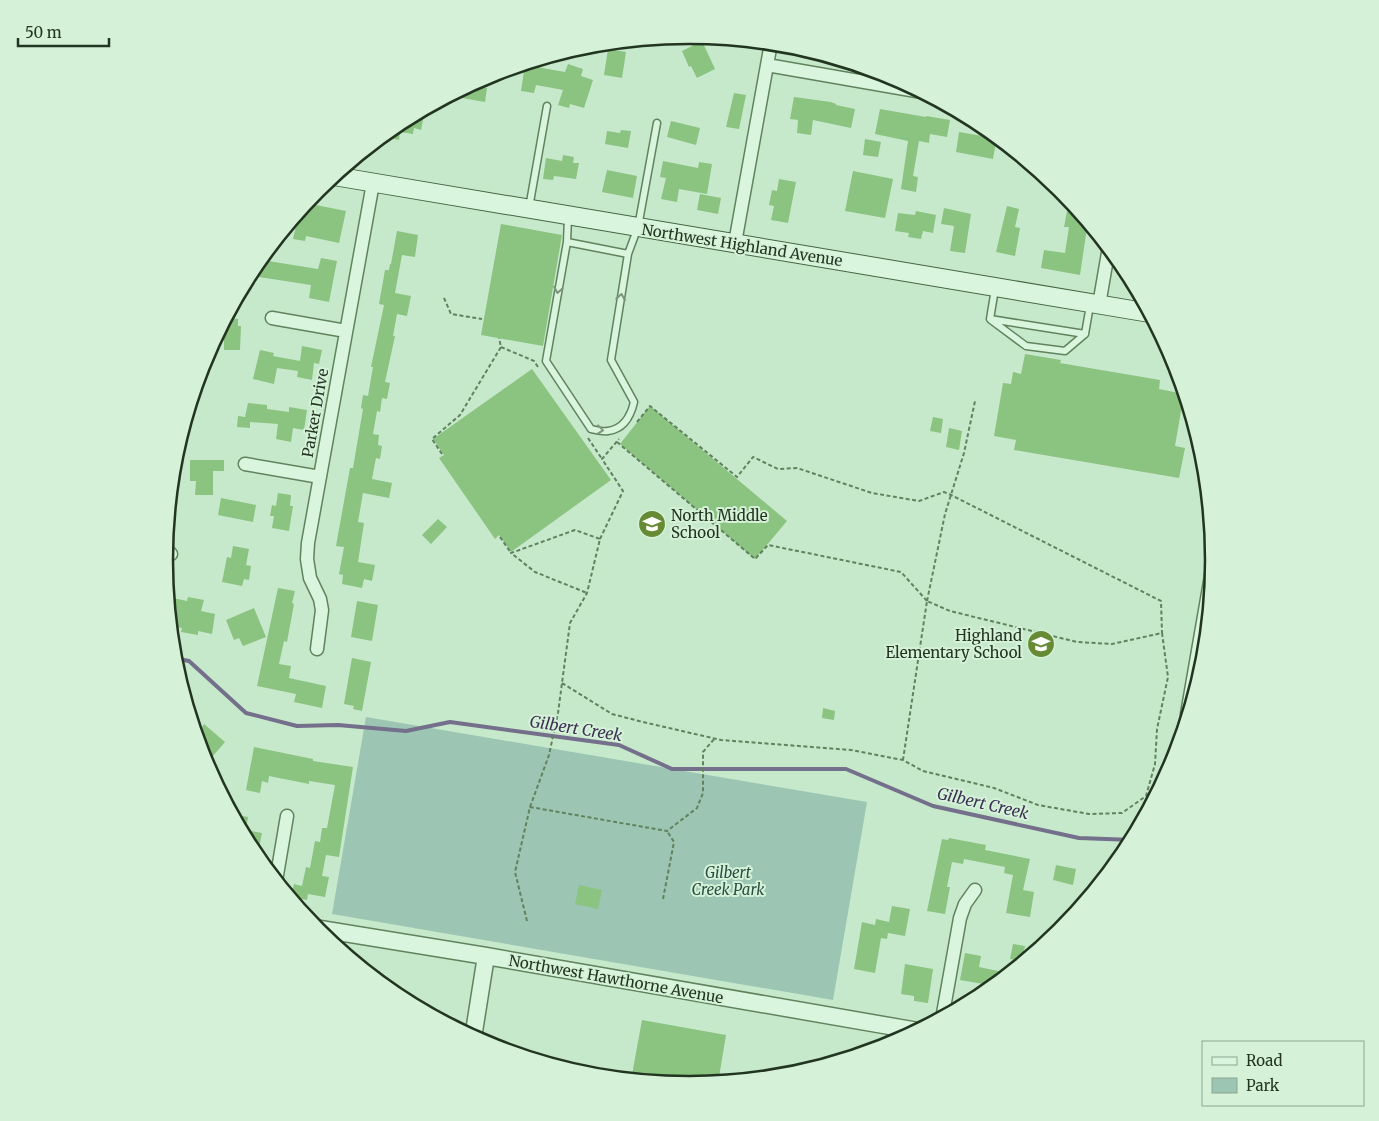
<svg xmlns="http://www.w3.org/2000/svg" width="1379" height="1121" font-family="Merriweather,serif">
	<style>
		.green { fill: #9cc6b3 }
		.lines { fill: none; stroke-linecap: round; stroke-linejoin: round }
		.stream { stroke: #746f8b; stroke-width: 4 }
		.building { fill: #8bc381 }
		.service-casing { stroke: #60835e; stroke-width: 9 }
		.minor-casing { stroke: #60835e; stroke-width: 15 }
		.tertiary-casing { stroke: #60835e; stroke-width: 19 }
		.secondary-casing { stroke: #446541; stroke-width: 20 }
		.path { stroke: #60835e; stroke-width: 2; stroke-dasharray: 4 2.5; stroke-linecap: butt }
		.service { stroke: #d9f5dd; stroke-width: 6 }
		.minor { stroke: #d9f5dd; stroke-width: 12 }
		.tertiary { stroke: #d9f5dd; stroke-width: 16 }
		.secondary { stroke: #d9f5dd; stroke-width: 18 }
		.oneway { stroke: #7e957e }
		.labels { text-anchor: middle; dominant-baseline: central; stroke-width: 4; stroke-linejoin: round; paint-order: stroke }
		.street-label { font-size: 15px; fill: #223520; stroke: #d5f2d9 }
		.poi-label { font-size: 15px; fill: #223520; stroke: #d5f2d9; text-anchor: start }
		.park-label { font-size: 15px; font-style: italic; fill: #294f43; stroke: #d5f2d9 }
		.water-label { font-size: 16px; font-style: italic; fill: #3d3153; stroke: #d5f2d9 }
		.rim { fill: none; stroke: #223520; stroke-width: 2.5 }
	</style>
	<rect width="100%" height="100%" fill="#c7e9cb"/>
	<path class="green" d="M366,717L867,802L833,1000L332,914Z"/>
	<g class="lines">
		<path class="stream" d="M174,658L189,661L246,713L297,726L338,725L406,731L450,722L619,745L672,769H846L933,806L1079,838L1133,840"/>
	</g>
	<path class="building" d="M702,41L715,69L697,78L691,66L689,67L682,51Z
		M608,49L626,52L622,78L604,75Z
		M538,60L537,67L565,72L568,64L583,69L581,76L593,80L584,108L570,104L569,108L558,105L563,90L536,85L534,93L521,91L525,64Z
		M483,78L481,87L487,88L485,102L462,98L463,88Z
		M734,93L746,95L739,129L726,127Z
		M794,97L831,102L836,104V105L855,109L851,128L813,120L811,135L797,133L798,120L790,119Z
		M880,109L926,117V116L950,120L947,137L930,134L929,143L919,141L913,176L918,177L916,192L901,189L908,141L875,134Z
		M415,114L424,115L421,130L414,128L413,134L400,132L399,140L389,138V130L398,123Z
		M671,121L700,128L696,145L667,137Z
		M985,126L997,136L993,159L956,152L959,132L983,136Z
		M621,130L631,131L628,148L605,144L607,131L620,133Z
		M865,139L881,142L878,157L863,155Z
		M563,155L574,157L573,163H579L576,179L554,176L553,180L543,179L546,158L562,161Z
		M663,161L698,168L699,162L712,164L707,194L679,189L677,202L661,199L666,178L660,177Z
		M607,170L637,176L633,198L602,192Z
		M853,171L893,179L885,218L845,211Z
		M779,179L796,182L788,223L771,220L774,206L769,205L772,190L777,191Z
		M700,194L721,198L718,214L697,210Z
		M1072,202L1088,221L1080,275L1041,268L1044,250L1065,253L1069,227H1064L1067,211L1070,212Z
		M306,203L346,211L339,243L306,236L305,241L293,239L297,222L292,221Z
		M1007,206L1019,209L1015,227L1020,228L1015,256L996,252Z
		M944,208L971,214L965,253L950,251L954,226L941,224Z
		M916,211L936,215L933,233L923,231L921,239L908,237L909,233L895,231L898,213L915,215Z
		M501,224L562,235L543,346L481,335Z
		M397,231L418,235L415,257L402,255L395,293L411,296L407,316L397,314L393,336H395L385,382L390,383L387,399L382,398L380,412L377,411L373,434L379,435L378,445L382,446L380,459L376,458L372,479L392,483L389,498L363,493L358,522L364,523L358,562L375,565L372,581L364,579L362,588L342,584L343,575L339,574L344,547L336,546L350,468H353L363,409L361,408L363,395L368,396L373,367H371L384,305L379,304L385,270H389L390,264H391Z
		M321,258L337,261L329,302L309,298L311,285L259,277L262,260L318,269Z
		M226,318L238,319V326H241L240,350H224V336H217Z
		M302,346L322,350L319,364L314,363L312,380L297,377L298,371L277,368L274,384L253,379L260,350L274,353L273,356L300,361Z
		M1025,354L1061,360L1060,363L1160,380L1159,389L1184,394L1175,446L1185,448L1179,478L1014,450L1016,440L994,436L1003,383L1011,384L1013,372L1021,374Z
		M532,369L611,480L511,552L499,535L495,539L439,458L444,455L433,439Z
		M248,403L267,405V409L289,412V407L307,410L304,430L293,428L291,442L276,439L278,424L250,422V428L237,427L238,416L245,417Z
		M650,406L787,521L755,559L620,444Z
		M933,417L943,419L941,433L930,431Z
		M949,428L962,431L959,450L946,447Z
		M190,460H224V471H213V495H195L196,481H190Z
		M278,493L291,495L290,506H293L289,531L272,528L274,516H270L272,505L276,506Z
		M221,498L256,505L253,522L218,515Z
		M438,519L447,527L431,544L422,535Z
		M233,546L249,549L246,565L251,566L249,580L244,579L242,586L222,582L227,557L231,558Z
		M278,588L295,591L292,603L294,604L287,642L284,641L279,664L291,666L289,678L326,686L322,708L294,702L296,694L257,686Z
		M168,597L187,601L188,597L204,600L201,611L215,614L212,634L198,631V635L181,632L182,628L170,626Z
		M357,601L378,605L372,641L351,637Z
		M254,608L266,637L243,646L239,638L234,640L226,620Z
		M352,658L371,662L362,711L353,709L354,706L344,704Z
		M823,708L835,711L834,720L822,718Z
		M191,718L202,727L204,724L225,742L206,764Z
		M254,747L313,759V761L353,767L339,857L326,855L322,876L329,877L325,897L308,894L307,900L291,897L294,884L302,886L306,867L310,868L315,841L320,842L322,828H327L335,785L309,781V784L269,776L268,783L262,781L260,793L246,790Z
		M232,814L248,817L246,830L262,833L257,858Z
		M949,838L986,845L985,850L1030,859L1023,890L1034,892L1030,917L1006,913L1013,875L1004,873L1005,867L964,859L963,864L952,862L947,887H950L945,914L927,911L942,839L948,840Z
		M1056,865L1076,869L1073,885L1053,880Z
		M579,885L602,890L598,909L575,904Z
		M892,906L910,909L905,936L888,933L887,939L881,938L875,973L854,969L862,922L875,925L876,919L889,922Z
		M1013,944L1025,946L1022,961L1010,959Z
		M965,953L981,956L979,967L998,971L995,986L960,980Z
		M905,964L933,969L928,1003L914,1001V996L901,994Z
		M642,1020L726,1035L718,1083L689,1086L631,1080Z"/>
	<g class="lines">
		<g class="service-casing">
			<path id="service" d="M529,208L547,106
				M568,218L567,242L628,254L638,227L657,123
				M567,242L546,361L591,429C596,430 603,432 608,431C624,429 631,415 634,402L611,360L628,254
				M995,289L990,319L1085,334L1090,305
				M991,320L1026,346L1065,351L1085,334"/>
		</g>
		<g class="minor-casing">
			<path id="minor" d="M767,65L922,92
				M735,243L771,43
				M1099,305L1109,247
				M272,318L346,331
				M245,464L320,477
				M165,548L171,554
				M317,649L322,610L320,599L310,578L307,559L308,543L373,183
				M276,881L287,816
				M942,1019L960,918L965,904L975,890"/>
		</g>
		<g class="tertiary-casing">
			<path id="tertiary" d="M1189,714L1214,570
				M314,928L486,956L918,1031
				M473,1038L486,956"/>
		</g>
		<g class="secondary-casing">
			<path id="secondary" d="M334,176L1150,313"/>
		</g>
		<path class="path" d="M444,298L451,314L482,319
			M501,347L534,361L538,367
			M637,422L650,406L737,477L753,457L778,469L797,468L872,493L919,501L944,492L951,495L1161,601L1162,633
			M588,438L602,459
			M617,442L755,559L768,545L901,572L927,601
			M442,454L432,439L460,415L501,347L499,338
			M500,537L511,553
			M600,539L623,491L602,459L619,439
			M927,601L945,514L964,453L975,401
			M562,683L612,714L643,722L721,740L851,750L903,760L923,771L994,788L1038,805L1089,814L1122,813L1146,796L1155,764L1157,729L1168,677L1162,633L1112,644L1077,642L950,611L927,601L903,760
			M530,807L549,755L558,713L570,623L587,593L600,539L575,530L511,553L535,572L587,593
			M663,899L674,842L667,831
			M527,921L515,872L530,807L667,831L697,808L703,793V752L715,738"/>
		<use href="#service" class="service"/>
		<use href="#minor" class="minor"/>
		<use href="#tertiary" class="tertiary"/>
		<use href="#secondary" class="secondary"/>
	</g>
	<defs><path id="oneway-chevron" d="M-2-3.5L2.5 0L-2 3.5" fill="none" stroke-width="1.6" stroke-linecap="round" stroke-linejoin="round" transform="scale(1.25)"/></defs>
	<g class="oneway">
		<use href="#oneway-chevron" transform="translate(558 290) rotate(100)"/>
		<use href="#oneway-chevron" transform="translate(621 297) rotate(-81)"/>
		<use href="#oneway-chevron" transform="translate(600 430) rotate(7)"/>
	</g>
	<defs>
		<g id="school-disc" transform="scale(1.4375)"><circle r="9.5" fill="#678b35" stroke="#d5f2d9"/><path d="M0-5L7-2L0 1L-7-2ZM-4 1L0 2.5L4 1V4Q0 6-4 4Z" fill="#fff"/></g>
	</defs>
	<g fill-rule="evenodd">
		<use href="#school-disc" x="652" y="524"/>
		<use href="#school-disc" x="1041" y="644"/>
	</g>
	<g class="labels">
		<g class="street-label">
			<text transform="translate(742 245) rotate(9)">Northwest Highland Avenue</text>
			<text transform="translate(315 413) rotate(-80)">Parker Drive</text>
			<text transform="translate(616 979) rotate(10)">Northwest Hawthorne Avenue</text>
		</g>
		<g class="poi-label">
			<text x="671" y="515">North Middle<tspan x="671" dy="17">School</tspan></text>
			<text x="1022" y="635" text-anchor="end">Highland<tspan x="1022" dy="17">Elementary School</tspan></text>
		</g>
		<g class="park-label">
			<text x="728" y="872">Gilbert<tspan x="728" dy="17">Creek Park</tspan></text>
		</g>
		<g class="water-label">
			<text transform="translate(576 728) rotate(9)">Gilbert Creek</text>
			<text transform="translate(983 803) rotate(13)">Gilbert Creek</text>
		</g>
	</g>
	<path d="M0 0H1379V1121H0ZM173 560a516 516 0 1 1 1032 0a516 516 0 1 1-1032 0Z" fill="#d5f2d9" fill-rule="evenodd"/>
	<path class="rim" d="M173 560a516 516 0 1 1 1032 0a516 516 0 1 1-1032 0Z"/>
	<rect x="1202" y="1041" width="162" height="65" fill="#d5f2d9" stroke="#8da68f"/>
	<rect x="1212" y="1057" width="25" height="8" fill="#d9f5dd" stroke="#8da68f"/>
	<text x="1246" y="1066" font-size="15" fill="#223520">Road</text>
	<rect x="1212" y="1078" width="25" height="15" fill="#9cc6b3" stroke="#8da68f"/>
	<text x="1246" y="1091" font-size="15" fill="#223520">Park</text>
	<path d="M18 38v8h91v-8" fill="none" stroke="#223520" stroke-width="2.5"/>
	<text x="25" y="38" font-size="15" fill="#223520" stroke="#d5f2d9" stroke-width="4" paint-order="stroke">50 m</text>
</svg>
